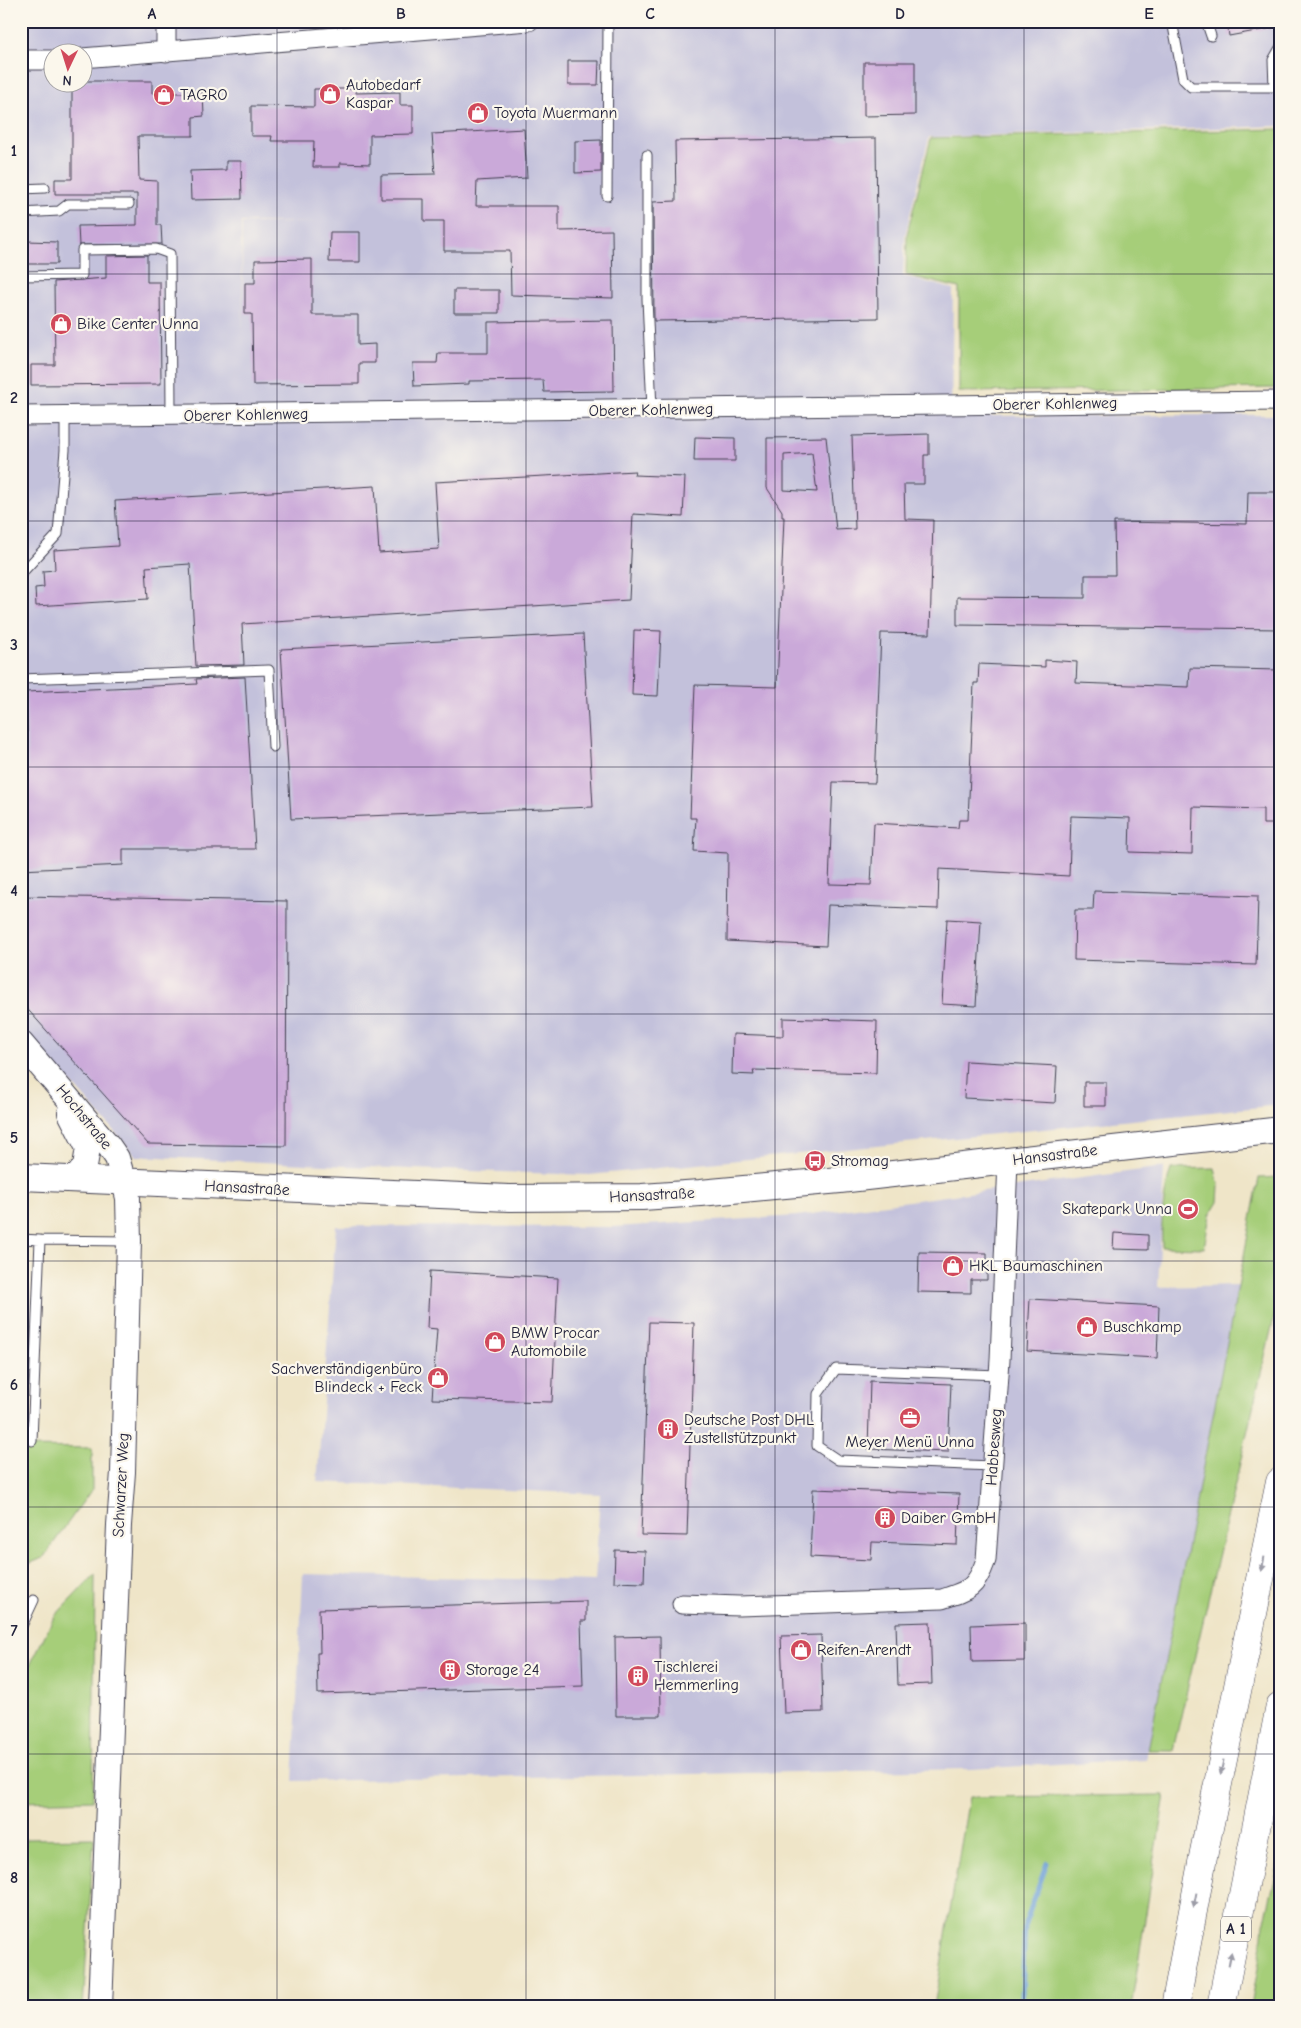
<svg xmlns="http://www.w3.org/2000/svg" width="1301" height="2028" font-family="'Comic Neue',sans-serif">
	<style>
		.industrial { fill: #c3c1db; fill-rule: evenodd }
		.green { fill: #a6ce79; stroke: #64785a }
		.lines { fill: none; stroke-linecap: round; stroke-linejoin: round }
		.stream { stroke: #6b9fd7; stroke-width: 5 }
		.building { fill: #caa9d9; fill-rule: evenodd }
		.service-casing { stroke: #413f50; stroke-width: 11 }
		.minor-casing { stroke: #413f50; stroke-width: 21 }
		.tertiary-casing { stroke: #413f50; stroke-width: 26 }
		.secondary-casing { stroke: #413f50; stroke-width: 28 }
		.motorway-casing { stroke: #413f50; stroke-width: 29 }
		.service { stroke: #fff; stroke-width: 9 }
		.minor { stroke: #fff; stroke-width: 19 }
		.tertiary { stroke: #fff; stroke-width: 24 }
		.secondary { stroke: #fff; stroke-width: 26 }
		.motorway { stroke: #fff; stroke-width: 28 }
		.oneway { fill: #9c9ca7 }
		.grid { fill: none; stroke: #22223b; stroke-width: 1; stroke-opacity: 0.55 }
		.labels { text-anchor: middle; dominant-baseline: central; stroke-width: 4.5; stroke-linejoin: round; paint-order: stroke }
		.shield { fill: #fbf7ec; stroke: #636270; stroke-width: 1 }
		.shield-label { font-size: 15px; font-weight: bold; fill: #22223b }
		.poi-label { font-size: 16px; fill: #22223b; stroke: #fbf7ec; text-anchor: start }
		.street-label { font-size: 16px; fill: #22223b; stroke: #fbf7ec }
		.neatline { fill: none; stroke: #22223b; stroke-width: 2 }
		.grid-label { font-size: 16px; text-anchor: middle; font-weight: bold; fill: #22223b }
	</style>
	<rect width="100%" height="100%" fill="#fbf7ec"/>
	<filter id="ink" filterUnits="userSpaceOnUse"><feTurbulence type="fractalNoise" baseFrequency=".02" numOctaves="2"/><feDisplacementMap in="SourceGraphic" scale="10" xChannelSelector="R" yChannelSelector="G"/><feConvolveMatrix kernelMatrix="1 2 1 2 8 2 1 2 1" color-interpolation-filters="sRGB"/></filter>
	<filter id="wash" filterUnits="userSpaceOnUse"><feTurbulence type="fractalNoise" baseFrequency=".0096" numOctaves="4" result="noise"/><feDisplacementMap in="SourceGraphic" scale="20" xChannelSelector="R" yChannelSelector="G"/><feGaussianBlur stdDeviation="1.12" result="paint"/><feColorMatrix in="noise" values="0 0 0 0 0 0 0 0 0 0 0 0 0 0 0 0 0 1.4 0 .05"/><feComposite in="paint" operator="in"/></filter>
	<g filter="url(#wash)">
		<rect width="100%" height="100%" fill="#efe5c8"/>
		<path class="industrial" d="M21,21H1280V126L929,137L905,235L903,276L953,289L951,416L1280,415V1105L590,1175L410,1169L136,1156L21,1026ZM52,52H82V82H52ZM241,222L318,223H242L243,347ZM629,418V419L367,420Z
			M1164,1167L1158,1287L1238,1285L1146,1759L971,1769L293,1781L303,1574L595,1581L600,1494L317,1482L336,1226L613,1227L797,1216Z"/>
		<path class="green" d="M1280,129V388L959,392V288L906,275L907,234L931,138Z
			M1215,1168L1219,1186L1218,1202L1210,1215L1204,1248L1162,1247C1161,1220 1163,1195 1171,1169Z
			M1280,1177V1292L1173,1750H1148L1259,1178Z
			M21,1447L92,1448V1489L43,1558L21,1567Z
			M95,1574L93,1800L21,1802L28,1669L54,1617Z
			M1165,1795L1131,2007H934L969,1797Z
			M94,1838L83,2007H21L25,1839Z
			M1280,1859V2007H1251L1262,1944L1264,1924Z"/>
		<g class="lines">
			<path class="stream" d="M1022,1997L1025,1924L1047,1863"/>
		</g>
		<g id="blocks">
			<path class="building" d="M1227,21H1271L1272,28L1229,36Z
				M568,61H599L598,85H568Z
				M864,62H915V115L864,116Z
				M82,81H152V93H203L204,116L193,117V136H138L139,180L157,181V225H161L162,244L79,245L78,226L137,225V194H55V179H72V82H82Z
				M314,89H356V93L400,92V105H413V134L370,135V164L340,163V167H313L314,141H271L272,136H251V106L314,107Z
				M524,129L527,178L477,181L476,206H559V231L612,230L613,298L511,295L510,251H444V221H424V199H381V175L435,174L432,134Z
				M876,138L878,318L654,321L653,202L676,201L675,141Z
				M601,140V172L575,173V141Z
				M226,161H241L242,199L191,200L190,171L226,170Z
				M330,232H360V262H329Z
				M27,241L57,242V264H28Z
				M147,255V282H160L161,384L31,385V365H55L54,282L106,278V256Z
				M312,259V315H358V345L375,344V363H359V384L253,385L252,314H245V283H255V260Z
				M454,290H499V313H454Z
				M613,320L614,391L544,392L543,380L469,381V384L414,386L413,363H437L438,353H488V322Z
				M929,434V455H924V484H904L905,519L933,520L930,634L881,633L875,783L833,782L829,884L871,885L874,823L958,828L959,820H968L974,683H978L979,664L1045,667V660L1077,662L1076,683L1189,687L1190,668L1279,670L1276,783L1280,784V824H1263V809L1193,807L1192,854L1129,852L1130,818L1071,816L1069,876L939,869L938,909L828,905L826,946L727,941L728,853L694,851L696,818H690L695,685L777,687L784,517H782V511L767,488V438L826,437L836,530L855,529L852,436ZM812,453L817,492L784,490V455Z
				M695,437L735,438V461H694Z
				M635,471L634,475L685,477L683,517L633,514L629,600L242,624L244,665L196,666L190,564L146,567L148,599L36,606L35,588L44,587L43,571L55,570L54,550L118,546L115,501L375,486L379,553L439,549L435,482Z
				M1248,492H1280V629L957,625V597L1085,598V575H1115L1114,522L1247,524Z
				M634,630L661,631L658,696L632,695Z
				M583,634L593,807L291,819L281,649Z
				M245,677L255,849H123V865L21,870V768H28L26,692L197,684L196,679Z
				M1094,891L1258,896L1256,965L1074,960L1075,910H1093Z
				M21,896L287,901L286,1146L148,1144L21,1002Z
				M947,919L981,921L976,1006L942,1004Z
				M783,1018L877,1021L876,1073L753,1070L754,1075L732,1074L733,1034L783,1036Z
				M966,1061L1057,1066L1055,1103L964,1098Z
				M1084,1082H1106V1106H1084Z
				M1114,1233L1148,1235V1250L1113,1249Z
				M919,1252L987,1253V1280H971V1293L918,1292Z
				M430,1271L558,1278L552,1402L432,1399L437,1329L427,1328Z
				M1030,1299L1159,1306L1157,1358L1027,1351Z
				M649,1322L694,1323L687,1536L641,1535Z
				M870,1381L951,1384L948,1452L868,1449Z
				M813,1489L959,1494L957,1545L872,1542L871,1560L810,1557Z
				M615,1550L645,1551L644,1583L614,1582Z
				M586,1601V1621H581L583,1686L318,1694L317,1653H320L319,1609Z
				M930,1622L932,1684L898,1685L896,1623Z
				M1025,1623V1661L972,1662L971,1625Z
				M821,1635L823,1712L784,1713L781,1636Z
				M660,1636L661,1716H616L615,1637Z"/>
		</g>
	</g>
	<g filter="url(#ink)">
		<use href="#blocks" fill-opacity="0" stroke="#413f50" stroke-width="1"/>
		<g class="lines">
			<g class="service-casing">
				<path id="service" d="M1172,21L1183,79L1191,87H1280
					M1206,21L1211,36
					M1274,87L1273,60L1280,48
					M647,155V299L652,409
					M21,189L45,188
					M607,196L608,21
					M21,213L59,211L68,204H129
					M21,276L82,275V250L156,249L170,254L171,415
					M21,574L58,534L65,450V417
					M21,679L269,670L273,747
					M21,1239L40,1240L32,1441
					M40,1240L127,1241
					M993,1466L838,1460L817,1446L818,1394L836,1369L999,1375
					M21,1628L34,1600"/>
			</g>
			<g class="minor-casing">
				<path id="minor" d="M166,21V52
					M82,58L529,21
					M21,60H52
					M21,416L1280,401
					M682,1604L739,1606L942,1599C970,1590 976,1588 986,1560L1000,1360L1008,1161"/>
			</g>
			<g class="tertiary-casing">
				<path id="tertiary" d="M21,1043L108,1145L117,1158L124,1182L128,1198L129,1241L123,1472L119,1525L100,2007
					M70,1113L88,1148L85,1166L75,1179"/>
			</g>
			<g class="secondary-casing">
				<path id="secondary" d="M21,1177L509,1198L642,1197L700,1193L840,1180L1280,1130"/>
			</g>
			<g class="motorway-casing">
				<path id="motorway" d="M1175,2007L1204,1852L1280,1482
					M1221,2007L1280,1706"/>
			</g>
			<use href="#service" class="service"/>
			<use href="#minor" class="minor"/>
			<use href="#tertiary" class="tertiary"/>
			<use href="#secondary" class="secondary"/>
			<use href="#motorway" class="motorway"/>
		</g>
		<defs><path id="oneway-solid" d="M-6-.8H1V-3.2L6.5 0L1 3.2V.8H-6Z" transform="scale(1.25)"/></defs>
		<g class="oneway">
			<use href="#oneway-solid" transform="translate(1263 1564) rotate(101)"/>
			<use href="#oneway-solid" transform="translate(1222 1767) rotate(102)"/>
			<use href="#oneway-solid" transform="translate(1195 1900) rotate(101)"/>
			<use href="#oneway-solid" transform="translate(1230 1959) rotate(-79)"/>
		</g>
	</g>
	<path class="grid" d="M277,21V2007M526,21V2007M775,21V2007M1024,21V2007M21,274H1280M21,521H1280M21,767H1280M21,1014H1280M21,1261H1280M21,1507H1280M21,1754H1280"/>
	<defs>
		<g id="shop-disc" transform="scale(1.125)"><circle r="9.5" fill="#d1495b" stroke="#fbf7ec"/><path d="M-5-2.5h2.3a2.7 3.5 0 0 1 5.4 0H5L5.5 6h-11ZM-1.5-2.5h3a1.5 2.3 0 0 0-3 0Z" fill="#fff"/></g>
		<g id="bus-disc" transform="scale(1.125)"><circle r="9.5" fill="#d1495b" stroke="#fbf7ec"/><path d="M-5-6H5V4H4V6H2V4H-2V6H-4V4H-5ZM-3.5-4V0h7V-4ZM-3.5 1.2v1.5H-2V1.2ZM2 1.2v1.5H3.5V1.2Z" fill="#fff"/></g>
		<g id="stadium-disc" transform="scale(1.125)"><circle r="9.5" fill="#d1495b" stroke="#fbf7ec"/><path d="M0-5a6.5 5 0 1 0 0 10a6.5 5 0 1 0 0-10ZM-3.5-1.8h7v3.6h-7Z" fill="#fff"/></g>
		<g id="office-disc" transform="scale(1.125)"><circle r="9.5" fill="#d1495b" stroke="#fbf7ec"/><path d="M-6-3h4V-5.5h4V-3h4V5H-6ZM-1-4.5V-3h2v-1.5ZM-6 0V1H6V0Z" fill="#fff"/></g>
		<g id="building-disc" transform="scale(1.125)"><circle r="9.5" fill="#d1495b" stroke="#fbf7ec"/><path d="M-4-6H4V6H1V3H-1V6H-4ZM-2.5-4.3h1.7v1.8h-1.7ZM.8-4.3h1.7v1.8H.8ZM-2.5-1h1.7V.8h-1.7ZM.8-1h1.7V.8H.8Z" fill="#fff"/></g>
	</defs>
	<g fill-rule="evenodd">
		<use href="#shop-disc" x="330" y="94"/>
		<use href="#shop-disc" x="164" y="95"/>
		<use href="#shop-disc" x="478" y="113"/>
		<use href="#shop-disc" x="61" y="324"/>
		<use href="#bus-disc" x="815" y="1161"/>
		<use href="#stadium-disc" x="1188" y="1209"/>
		<use href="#shop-disc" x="953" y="1266"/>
		<use href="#shop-disc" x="1087" y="1327"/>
		<use href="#shop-disc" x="495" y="1342"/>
		<use href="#shop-disc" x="438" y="1378"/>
		<use href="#office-disc" x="910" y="1418"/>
		<use href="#building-disc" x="668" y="1429"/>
		<use href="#building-disc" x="885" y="1518"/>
		<use href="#shop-disc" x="801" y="1650"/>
		<use href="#building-disc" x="450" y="1670"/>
		<use href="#building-disc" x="638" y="1676"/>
	</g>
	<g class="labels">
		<rect class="shield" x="1221" y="1916.5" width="30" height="25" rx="4"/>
		<g class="shield-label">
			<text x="1236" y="1929">A 1</text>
		</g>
		<g class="poi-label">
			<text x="346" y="85">Autobedarf<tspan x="346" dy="18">Kaspar</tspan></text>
			<text x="180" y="95">TAGRO</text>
			<text x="494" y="113">Toyota Muermann</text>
			<text x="77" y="324">Bike Center Unna</text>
			<text x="831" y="1161">Stromag</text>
			<text x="1172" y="1209" text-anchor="end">Skatepark Unna</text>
			<text x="969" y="1266">HKL Baumaschinen</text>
			<text x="1103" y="1327">Buschkamp</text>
			<text x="511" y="1333">BMW Procar<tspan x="511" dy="18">Automobile</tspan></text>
			<text x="422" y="1369" text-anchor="end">Sachverständigenbüro<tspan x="422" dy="18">Blindeck + Feck</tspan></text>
			<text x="684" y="1420">Deutsche Post DHL<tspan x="684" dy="18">Zustellstützpunkt</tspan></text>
			<text x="910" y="1442" text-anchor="middle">Meyer Menü Unna</text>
			<text x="901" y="1518">Daiber GmbH</text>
			<text x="817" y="1650">Reifen-Arendt</text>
			<text x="654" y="1667">Tischlerei<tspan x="654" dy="18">Hemmerling</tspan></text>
			<text x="466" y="1670">Storage 24</text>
		</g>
		<g class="street-label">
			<text transform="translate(1055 404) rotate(-1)">Oberer Kohlenweg</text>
			<text transform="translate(651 410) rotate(-1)">Oberer Kohlenweg</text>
			<text transform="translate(246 415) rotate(-1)">Oberer Kohlenweg</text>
			<text transform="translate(84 1117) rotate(51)">Hochstraße</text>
			<text transform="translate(1055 1155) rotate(-7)">Hansastraße</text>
			<text transform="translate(247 1188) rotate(3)">Hansastraße</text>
			<text transform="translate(652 1195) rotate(-3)">Hansastraße</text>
			<text transform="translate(994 1447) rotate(-86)">Habbesweg</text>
			<text transform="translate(121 1485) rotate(-87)">Schwarzer Weg</text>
		</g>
	</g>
	<rect width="1301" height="2028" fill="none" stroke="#fbf7ec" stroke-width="55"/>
	<g transform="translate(68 68) rotate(184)"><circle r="24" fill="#fbf7ec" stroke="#a4a2a5"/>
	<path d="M0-4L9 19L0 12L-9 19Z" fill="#d1495b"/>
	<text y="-8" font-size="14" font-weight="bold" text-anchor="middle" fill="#22223b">N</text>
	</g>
	<rect x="28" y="28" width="1246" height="1972" class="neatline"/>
	<g class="grid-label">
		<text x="152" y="19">A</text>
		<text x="401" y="19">B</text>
		<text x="650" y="19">C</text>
		<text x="900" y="19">D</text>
		<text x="1149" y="19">E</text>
		<text x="14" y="156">1</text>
		<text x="14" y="403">2</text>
		<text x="14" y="650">3</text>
		<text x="14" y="896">4</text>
		<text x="14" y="1143">5</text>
		<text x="14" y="1390">6</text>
		<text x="14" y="1636">7</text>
		<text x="14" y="1883">8</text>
	</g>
</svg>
